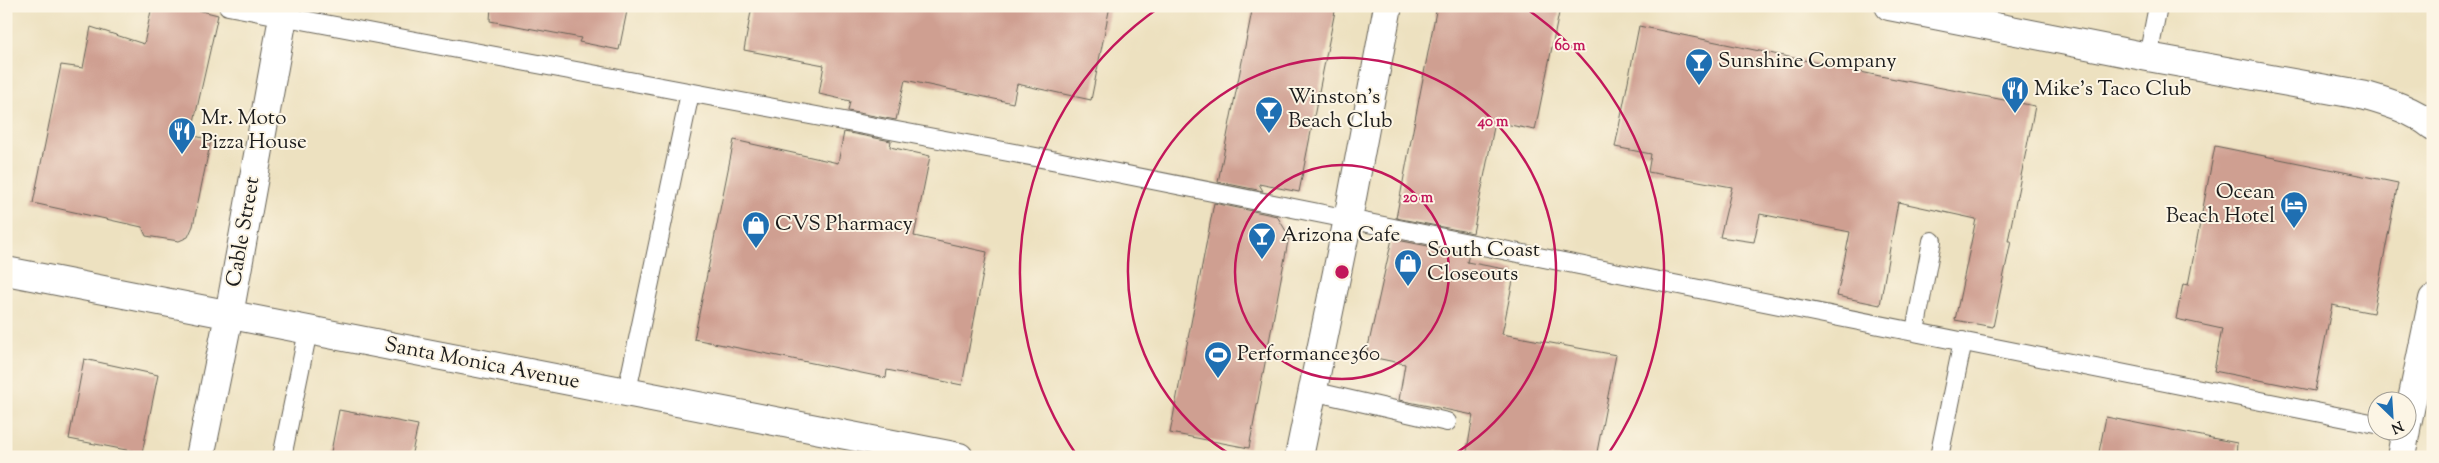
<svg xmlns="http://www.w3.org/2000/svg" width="2439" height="463" font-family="'Sorts Mill Goudy',serif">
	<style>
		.building { fill: #cf9f91 }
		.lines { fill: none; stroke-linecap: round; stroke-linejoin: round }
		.service-casing { stroke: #656155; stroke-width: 20 }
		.minor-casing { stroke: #656155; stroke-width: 30 }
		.tertiary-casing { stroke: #656155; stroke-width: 30 }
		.service { stroke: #fff; stroke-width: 18 }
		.minor { stroke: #fff; stroke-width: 28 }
		.tertiary { stroke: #fff; stroke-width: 28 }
		.ring { fill: none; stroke: #c2185b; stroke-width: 2.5 }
		.labels { text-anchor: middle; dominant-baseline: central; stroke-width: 4; stroke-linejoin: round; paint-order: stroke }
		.poi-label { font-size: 21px; fill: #1c1c1c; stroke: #fcf5e5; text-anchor: start }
		.street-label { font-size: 21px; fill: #1c1c1c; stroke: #fcf5e5 }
		.centre { fill: #c2185b; stroke: #fcf5e5; stroke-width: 2.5 }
		.ring-label { font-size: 15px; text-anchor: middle; font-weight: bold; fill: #c2185b; stroke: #fcf5e5; stroke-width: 4; stroke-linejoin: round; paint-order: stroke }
	</style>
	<rect width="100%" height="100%" fill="#fcf5e5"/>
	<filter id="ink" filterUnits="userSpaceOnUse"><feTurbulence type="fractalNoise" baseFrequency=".02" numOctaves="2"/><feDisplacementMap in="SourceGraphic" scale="10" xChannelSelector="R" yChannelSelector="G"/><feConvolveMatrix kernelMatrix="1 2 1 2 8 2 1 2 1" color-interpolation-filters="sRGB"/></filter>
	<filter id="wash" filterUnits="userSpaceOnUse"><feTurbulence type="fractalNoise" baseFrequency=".0096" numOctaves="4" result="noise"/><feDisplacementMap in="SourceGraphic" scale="20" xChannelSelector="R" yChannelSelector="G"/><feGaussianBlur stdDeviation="1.12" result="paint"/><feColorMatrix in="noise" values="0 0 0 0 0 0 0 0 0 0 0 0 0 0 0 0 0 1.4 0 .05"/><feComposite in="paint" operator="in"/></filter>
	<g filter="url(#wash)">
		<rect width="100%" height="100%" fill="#ede1c0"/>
		<g id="blocks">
			<path class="building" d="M152,6H182L218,15L191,135L211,140L193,226L188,237L179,241L146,236L142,227L33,203L61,65L83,68L91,27L144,44Z
				M491,6H628L619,50L579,42L581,38L490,21Z
				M752,6H1110L1091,100L1017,84L1013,103L905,80L896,120L848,111L850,101L819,94L824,65L744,50Z
				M1253,6H1336L1299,192L1259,184L1263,191L1218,182Z
				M1437,6H1527L1559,13L1535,130L1495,122L1473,233L1396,218Z
				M1639,26L1880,76L2035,106L2008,241H2011L1993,327L1955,320L1976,219L1898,202L1880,305L1837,296L1850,232L1760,214L1754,242L1720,237L1732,187L1648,172L1651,154L1615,147Z
				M844,132L891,141L890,147L930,156L914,236L987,252L962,385L887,370L886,378L694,339L734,140L838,163Z
				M2215,146L2398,183L2373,313L2332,305L2315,391L2214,371L2222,329L2176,319L2183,284L2188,285Z
				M1214,203L1277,216L1289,236L1249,448L1170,433Z
				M1392,239L1469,254L1467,262L1515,271L1502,334L1616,355L1596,457H1466L1473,415L1399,400L1405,364L1366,356Z
				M84,359L158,375L142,453L69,439Z
				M339,410L418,425L411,457H330Z
				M2106,417L2237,443L2236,457H2098Z"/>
		</g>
	</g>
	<g filter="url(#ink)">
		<use href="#blocks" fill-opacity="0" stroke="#656155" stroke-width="1"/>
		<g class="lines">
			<g class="service-casing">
				<path id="service" d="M228,6L1057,161L2376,424
					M2148,57L2158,6
					M1915,331L1932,241
					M627,391L690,93
					M1312,391L1447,422
					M282,457L308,331
					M1939,457L1963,341"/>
			</g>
			<g class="minor-casing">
				<path id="minor" d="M6,271L959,457
					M200,457L229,315L285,6"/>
			</g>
			<g class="tertiary-casing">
				<path id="tertiary" d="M1889,6L2148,57L2366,96C2390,103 2413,110 2433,126
					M2406,429L2433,299
					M1299,457L1348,219L1388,6
					M2401,457L2406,430"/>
			</g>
			<use href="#service" class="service"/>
			<use href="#minor" class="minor"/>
			<use href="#tertiary" class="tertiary"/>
		</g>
	</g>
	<g class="ring">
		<circle cx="1342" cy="272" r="107"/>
		<path d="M1233 456A214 214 0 1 1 1451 456"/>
		<path d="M1078 457A322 322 0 0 1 1160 7M1524 7A322 322 0 0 1 1606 457"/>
	</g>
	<defs>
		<g id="bar-pin" transform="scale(1.4375)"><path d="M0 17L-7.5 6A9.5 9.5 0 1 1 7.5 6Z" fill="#1f6fb2" stroke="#fcf5e5"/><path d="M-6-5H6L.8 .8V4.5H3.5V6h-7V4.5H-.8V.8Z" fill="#fff"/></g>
		<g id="restaurant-pin" transform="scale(1.4375)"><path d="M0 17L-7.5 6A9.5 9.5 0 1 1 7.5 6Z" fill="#1f6fb2" stroke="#fcf5e5"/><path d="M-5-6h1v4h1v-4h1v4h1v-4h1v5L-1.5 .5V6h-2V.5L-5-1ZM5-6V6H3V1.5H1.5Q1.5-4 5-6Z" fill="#fff"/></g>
		<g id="hotel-pin" transform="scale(1.4375)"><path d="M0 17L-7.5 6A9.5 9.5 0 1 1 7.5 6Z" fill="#1f6fb2" stroke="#fcf5e5"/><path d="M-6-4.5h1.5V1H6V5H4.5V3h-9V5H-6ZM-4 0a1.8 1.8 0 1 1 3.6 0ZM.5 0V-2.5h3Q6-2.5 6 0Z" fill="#fff"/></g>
		<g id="shop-pin" transform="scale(1.4375)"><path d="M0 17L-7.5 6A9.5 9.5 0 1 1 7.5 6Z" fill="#1f6fb2" stroke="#fcf5e5"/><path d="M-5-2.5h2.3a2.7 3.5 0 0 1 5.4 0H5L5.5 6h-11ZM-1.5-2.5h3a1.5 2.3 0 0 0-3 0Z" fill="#fff"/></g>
		<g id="stadium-pin" transform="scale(1.4375)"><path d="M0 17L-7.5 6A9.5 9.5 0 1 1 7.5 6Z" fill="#1f6fb2" stroke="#fcf5e5"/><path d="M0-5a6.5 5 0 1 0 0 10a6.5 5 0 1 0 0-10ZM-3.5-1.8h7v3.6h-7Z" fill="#fff"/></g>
	</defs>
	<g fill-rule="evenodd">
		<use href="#bar-pin" x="1699" y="62"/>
		<use href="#restaurant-pin" x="2015" y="90"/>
		<use href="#bar-pin" x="1269" y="110"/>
		<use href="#restaurant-pin" x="182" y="131"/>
		<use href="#hotel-pin" x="2294" y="205"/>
		<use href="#shop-pin" x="756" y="225"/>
		<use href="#bar-pin" x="1262" y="236"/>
		<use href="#shop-pin" x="1408" y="263"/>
		<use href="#stadium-pin" x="1218" y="355"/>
	</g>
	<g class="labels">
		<g class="poi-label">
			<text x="1718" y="62">Sunshine Company</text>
			<text x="2034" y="90">Mike’s Taco Club</text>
			<text x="1288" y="98">Winston's<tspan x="1288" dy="24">Beach Club</tspan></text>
			<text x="201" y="119">Mr. Moto<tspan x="201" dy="24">Pizza House</tspan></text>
			<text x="2275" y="193" text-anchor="end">Ocean<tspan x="2275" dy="24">Beach Hotel</tspan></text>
			<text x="775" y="225">CVS Pharmacy</text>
			<text x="1281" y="236">Arizona Cafe</text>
			<text x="1427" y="251">South Coast<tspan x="1427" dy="24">Closeouts</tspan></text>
			<text x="1237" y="355">Performance360</text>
		</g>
		<g class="street-label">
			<text transform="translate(244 232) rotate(-80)">Cable Street</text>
			<text transform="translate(482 364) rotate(11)">Santa Monica Avenue</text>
		</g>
	</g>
	<circle cx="1342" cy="272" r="8" class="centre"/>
	<g class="ring-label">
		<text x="1570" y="50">60 m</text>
		<text x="1493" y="126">40 m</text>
		<text x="1418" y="202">20 m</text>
	</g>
	<rect width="2439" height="463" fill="none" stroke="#fcf5e5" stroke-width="25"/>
	<g transform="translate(2392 416) rotate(155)"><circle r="24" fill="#fcf5e5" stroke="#a29e95"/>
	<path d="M0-4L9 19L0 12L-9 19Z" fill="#1f6fb2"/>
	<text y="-8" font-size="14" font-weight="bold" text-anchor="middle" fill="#1c1c1c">N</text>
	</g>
</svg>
